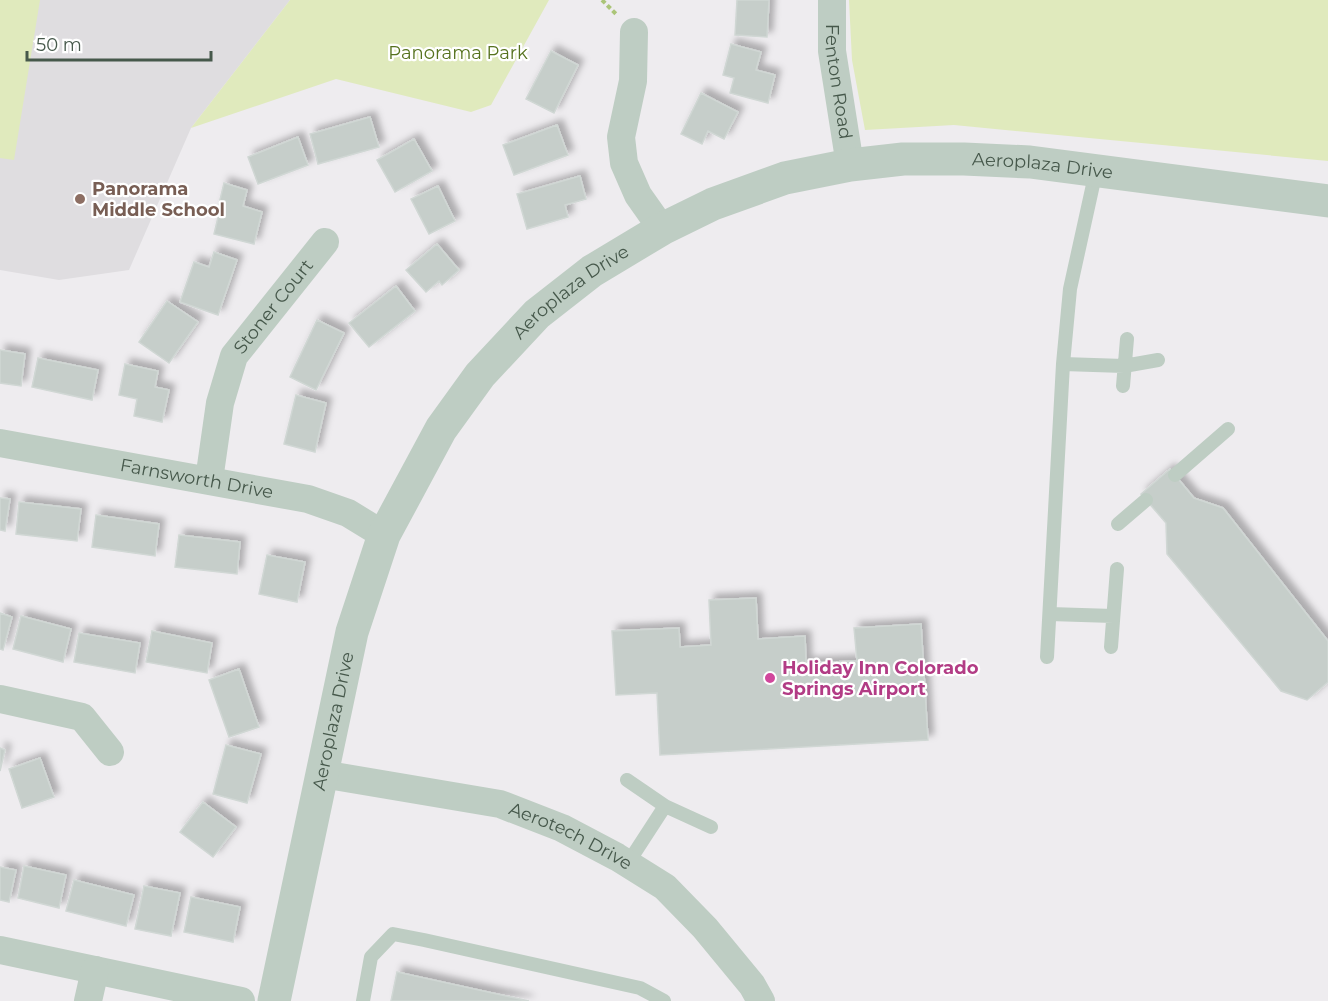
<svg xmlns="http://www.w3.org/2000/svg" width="1328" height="1001" font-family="Montserrat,sans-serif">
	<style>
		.education { fill: #dfdde0 }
		.green { fill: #e0eabd }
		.building { fill: #c6ceca; stroke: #d0d7d4; stroke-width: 1.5; filter: url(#shadow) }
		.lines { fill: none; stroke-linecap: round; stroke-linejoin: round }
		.path { stroke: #abc578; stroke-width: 4; stroke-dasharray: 4.5 3; stroke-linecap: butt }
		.service { stroke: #becdc3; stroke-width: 14 }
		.minor { stroke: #becdc3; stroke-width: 28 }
		.tertiary { stroke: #becdc3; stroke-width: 33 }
		.education-dot { fill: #8d6e63; stroke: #fff; stroke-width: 2 }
		.hotel-dot { fill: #d1479c; stroke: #fff; stroke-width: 2 }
		.labels { text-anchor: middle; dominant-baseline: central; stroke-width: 4.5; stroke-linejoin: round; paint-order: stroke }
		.park-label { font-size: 18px; fill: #56721e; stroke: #fff }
		.street-label { font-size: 18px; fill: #46584b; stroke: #fff }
		.education-label { font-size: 18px; font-weight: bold; fill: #785e54; stroke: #fff; text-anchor: start }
		.hotel-label { font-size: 18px; font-weight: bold; fill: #b23c85; stroke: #fff; text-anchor: start }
	</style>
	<defs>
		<filter id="shadow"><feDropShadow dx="5.5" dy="-5.5" stdDeviation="3" flood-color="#0004"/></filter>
	</defs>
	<rect width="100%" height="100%" fill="#eeecef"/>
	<path class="education" d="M0,0H290L191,128L129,270L59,280L0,270Z"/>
	<path class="green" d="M0,0H40L14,160L0,158Z
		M290,0H549L491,105L471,112L336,79L191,128Z
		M849,0H1328V161L954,125L865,130L852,60Z"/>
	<path class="building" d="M737,0H769L767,37L735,35Z
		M731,44L761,52L756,70L775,75L768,103L730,93L734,78L723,75Z
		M551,51L578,65L554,113L526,99Z
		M701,93L738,112L724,139L708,131L702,144L681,134Z
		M370,117L379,147L318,164L310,134Z
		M557,125L568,155L514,175L503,145Z
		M298,137L308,165L258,184L248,157Z
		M414,139L432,171L395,192L377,160Z
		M580,176L586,199L565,205L568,217L527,229L517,194Z
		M224,183L247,190L243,206L262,212L254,244L214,234L219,213L217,212Z
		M438,186L455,221L429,234L411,199Z
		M437,244L459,270L442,285L439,281L426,292L406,270Z
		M214,252L237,260L218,315L180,302L194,262L209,267Z
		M396,286L415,311L369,347L349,323Z
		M167,301L198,322L169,363L139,342Z
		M317,320L344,333L316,390L290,377Z
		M0,350L25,354L21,386L0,383Z
		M38,358L98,370L92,400L32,387Z
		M125,364L158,371L155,387L169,390L162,422L134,416L137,399L119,395Z
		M296,395L326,403L315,452L284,444Z
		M1170,469L1194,498L1223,508L1328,641V682L1307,700L1281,691L1167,554L1166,523L1141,494Z
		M0,498L10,499L5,531L0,530Z
		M19,502L81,509L77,541L16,534Z
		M96,515L159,524L155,556L92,547Z
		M179,535L240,542L237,574L175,567Z
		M267,555L305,562L297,602L259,594Z
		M756,598L758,639L805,636L806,663L857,661L854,628L921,624L928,740L660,755L657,693L616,695L612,631L679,628L680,647L711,645L709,600Z
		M0,613L12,617L3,650L0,649Z
		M21,616L71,629L63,662L13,649Z
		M152,631L212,643L207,673L146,662Z
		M79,633L140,643L135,673L74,662Z
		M239,669L259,727L229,737L209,680Z
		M226,745L261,754L247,803L213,794Z
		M0,748L5,750L0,771Z
		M40,758L54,797L22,808L9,769Z
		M203,802L236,827L213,857L180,832Z
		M24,866L66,875L59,908L18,898Z
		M0,867L16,870L9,902L0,900Z
		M74,880L134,895L126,926L66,911Z
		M144,886L180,893L171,936L135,929Z
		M191,897L240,907L233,942L184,932Z
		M397,972L529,1001H391Z"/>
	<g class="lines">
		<path class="path" d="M602,0L616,14"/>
		<path class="service" d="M1063,364L1124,366L1158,360
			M1123,386L1127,339
			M1175,475L1228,429
			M1118,524L1146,500
			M1050,614L1113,616
			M1111,647L1117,569
			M1047,657L1063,364L1070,289L1096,171
			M627,780L665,806L711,827
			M628,863L665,806
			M363,1001L371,957L393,934L424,940L640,988L664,1001"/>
		<g class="minor">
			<path id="s1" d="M832,0V51L850,165"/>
			<path d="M634,32L633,81L621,137L624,163L638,195L662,229"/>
			<path id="s2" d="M0,443L308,499L348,513L384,535"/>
			<path id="s3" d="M209,480L220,403L234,356L325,242"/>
			<path d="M0,699L82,717L110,752"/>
			<path id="s4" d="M322,774L500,804L562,828L617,857L665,887L705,928L752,985L761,1001"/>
			<path d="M0,950L241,1001"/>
			<path d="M88,1001L95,970"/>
		</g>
		<path class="tertiary" id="s5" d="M274,1001L352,632L384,535L441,429L480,375L537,314L592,271L662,229L713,204L785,178L850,165L903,159H964L1030,162L1328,201"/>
	</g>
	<circle class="education-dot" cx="80" cy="199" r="6"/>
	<circle class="hotel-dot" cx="770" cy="678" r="6"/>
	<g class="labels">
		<g class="park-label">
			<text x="458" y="53">Panorama Park</text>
		</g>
		<g class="street-label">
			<text stroke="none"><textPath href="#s1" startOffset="82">Fenton Road</textPath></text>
			<text stroke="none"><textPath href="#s5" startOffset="1294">Aeroplaza Drive</textPath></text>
			<text stroke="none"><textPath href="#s5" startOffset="790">Aeroplaza Drive</textPath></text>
			<text stroke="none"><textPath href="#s3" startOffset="190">Stoner Court</textPath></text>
			<text stroke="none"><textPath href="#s2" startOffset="200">Farnsworth Drive</textPath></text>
			<text stroke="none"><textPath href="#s5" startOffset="286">Aeroplaza Drive</textPath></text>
			<text stroke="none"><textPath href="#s4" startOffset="258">Aerotech Drive</textPath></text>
		</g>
		<g class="education-label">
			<text x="92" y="189">Panorama<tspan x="92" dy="21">Middle School</tspan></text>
		</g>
		<g class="hotel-label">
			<text x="782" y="668">Holiday Inn Colorado<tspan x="782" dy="21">Springs Airport</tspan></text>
		</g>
	</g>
	<path d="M27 51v9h184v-9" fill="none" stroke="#46584b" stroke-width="3"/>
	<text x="36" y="51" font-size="18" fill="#46584b" stroke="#ffffff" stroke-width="4.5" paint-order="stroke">50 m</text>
</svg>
